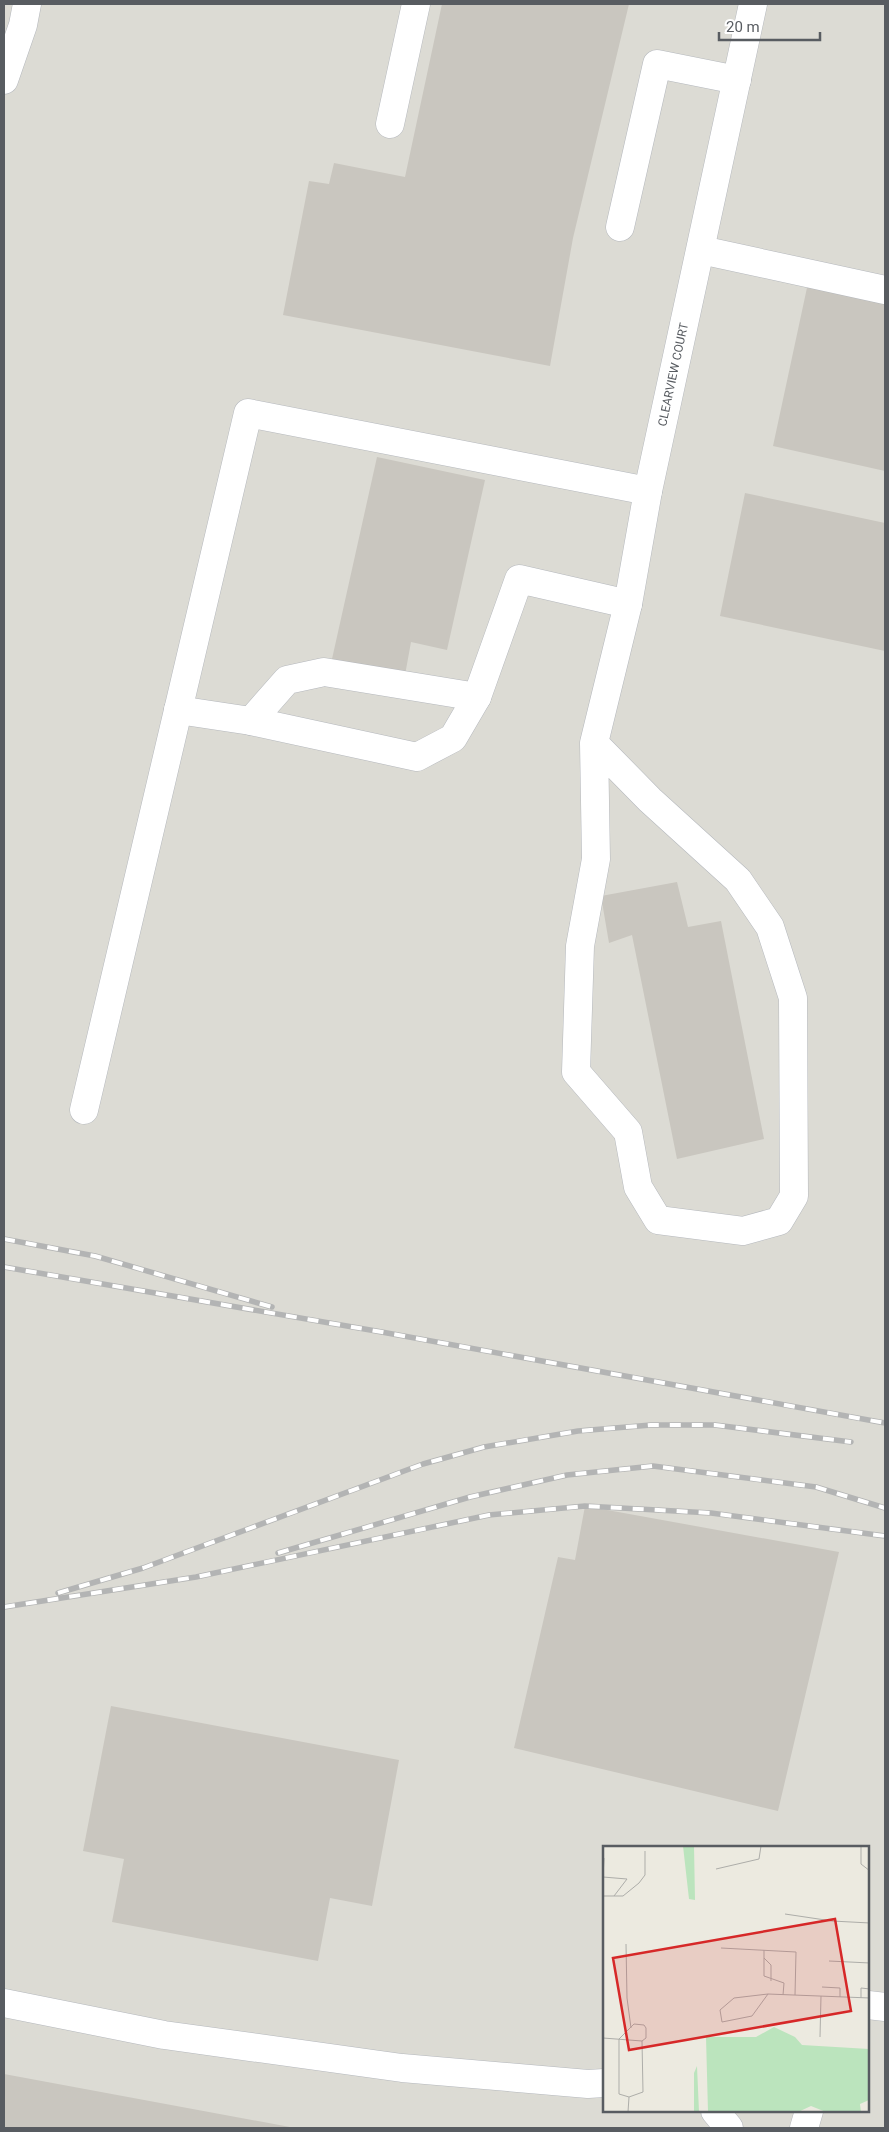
<svg xmlns="http://www.w3.org/2000/svg" width="889" height="2132" font-family="Roboto,sans-serif">
	<style>
		.industrial { fill: #dcdbd4; fill-rule: evenodd }
		.building { fill: #c9c6bf }
		.lines { fill: none; stroke-linecap: round; stroke-linejoin: round }
		.minor-casing { stroke: #b5b8bd; stroke-width: 29 }
		.minor { stroke: #fff; stroke-width: 28 }
		.rail-casing { stroke: #b3b4b4; stroke-width: 5.5 }
		.rail { stroke: #fff; stroke-width: 4; stroke-dasharray: 11; stroke-linecap: butt }
		.labels { text-anchor: middle; dominant-baseline: central; stroke-width: 4; stroke-linejoin: round; paint-order: stroke }
		.street-label { font-size: 12px; fill: #585c61; stroke: #fff }
		.inset-road { fill: none; stroke: #adada9; stroke-width: 1 }
		.view { fill: #d62828; fill-opacity: 0.15; stroke: #d62828; stroke-width: 2.5 }
		.inset-edge { fill: none; stroke: #585c61; stroke-width: 2.5 }
	</style>
	<rect width="100%" height="100%" fill="#eceae0"/>
	<path class="industrial" d="M4,4H885V2128H4ZM604,1847H868V2111H604Z"/>
	<path class="building" d="M442,4H629L573,238L550,366L283,315L309,181L329,184L334,163L405,177Z
		M808,283L885,300V471L773,446Z
		M377,457L485,480L447,650L411,642L405,675L332,659Z
		M745,493L885,523V651L720,616Z
		M677,882L688,927L721,921L764,1139L677,1159L632,935L609,943L601,896Z
		M585,1506L839,1552L778,1811L514,1748L558,1557L575,1560Z
		M111,1706L399,1760L372,1906L330,1898L318,1961L112,1922L124,1859L83,1851Z
		M4,2074L290,2127V2128H4Z"/>
	<g class="lines">
		<g class="minor-casing">
			<g id="minor">
				<path d="M4,80L23,25L27,4"/>
				<path d="M390,124L416,4"/>
				<path d="M620,227L657,64L737,80"/>
				<path d="M701,250L885,290"/>
				<path d="M178,710L251,721L417,757L453,738L477,697L519,579L628,604"/>
				<path d="M251,721L287,680L324,672L477,697"/>
				<path id="s1" d="M594,743L650,800L738,880L770,927L793,998L794,1196L779,1221L743,1231L658,1220L638,1187L628,1132L576,1072L580,946L596,859L594,743L628,604L648,491L753,4"/>
				<path d="M84,1110L248,413L648,491"/>
				<path d="M4,2003L164,2035L402,2068L588,2084L604,2083"/>
				<path d="M868,2005L885,2007"/>
				<path d="M715,2111L729,2128"/>
				<path d="M804,2128L809,2111"/>
			</g>
		</g>
		<use href="#minor" class="minor"/>
		<g class="rail-casing">
			<path id="rail" d="M4,1239L95,1256L272,1307
				M4,1267L376,1331L885,1423
				M278,1553L470,1497L567,1475L653,1466L816,1487L885,1508
				M58,1593L143,1568L423,1464L484,1447L578,1431L651,1425H715L851,1442
				M4,1607L196,1577L489,1515L585,1506L711,1513L885,1536"/>
		</g>
		<use href="#rail" class="rail"/>
	</g>
	<g class="labels">
		<g class="street-label">
			<text stroke="none"><textPath href="#s1" startOffset="1562">CLEARVIEW COURT</textPath></text>
		</g>
	</g>
	<g transform="translate(603 1846)">
		<rect width="266" height="266" fill="#eceae0"/>
		<path d="M80,0H91L92,54L86,53ZM171,181L192,191L199,199L266,203V254L257,258L258,266H223L208,260L195,266H105L103,191H153ZM94,220L96,266H91V227Z" fill="#bbe4bd"/>
		<path class="inset-road" d="M258,0V18L267,25M113,23L156,13L158,0M0,31L24,33L11,50M0,31L1,12M0,50H20L36,37L42,29V5M182,68L229,75L267,77M23,98L24,152L28,182M118,102L193,106L192,149M161,104V130L181,137L180,149M161,112L168,119V135M226,115L267,117M219,141L237,142V151M165,148L149,170L119,176L117,164L131,152L165,148L267,152M258,152V142L267,143M217,191L218,150M0,192L39,195L43,192V182L41,179L31,178L16,193M16,193V248L26,251M25,266L26,251L40,246L39,195"/>
		<path class="view" d="M232,73L248,165L26,204L10,112Z"/>
		<rect width="266" height="266" class="inset-edge"/>
	</g>
	<rect width="889" height="2132" fill="none" stroke="#585c61" stroke-width="10"/>
	<path d="M719 32v8h101v-8" fill="none" stroke="#585c61" stroke-width="2.5"/>
	<text x="726" y="32" font-size="15" fill="#585c61" stroke="#ffffff" stroke-width="4" paint-order="stroke">20 m</text>
</svg>
